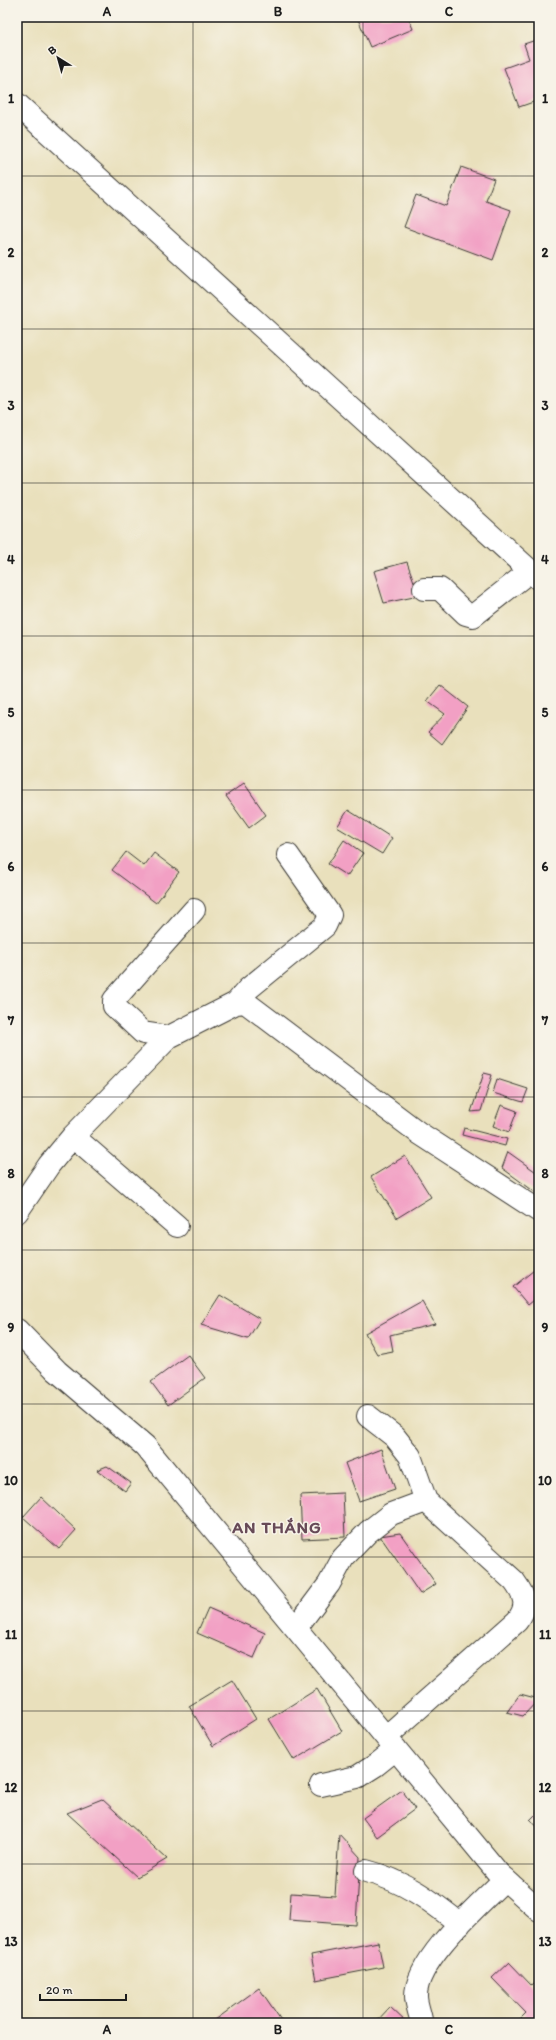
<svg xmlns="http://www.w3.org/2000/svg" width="556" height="2040" font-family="Itim,sans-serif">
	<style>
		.building { fill: #f2a0c4 }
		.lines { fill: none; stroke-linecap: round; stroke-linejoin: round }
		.minor-casing { stroke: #3b3934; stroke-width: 24 }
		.minor { stroke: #fff; stroke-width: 22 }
		.grid { fill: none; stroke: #1c1c1c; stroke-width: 1; stroke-opacity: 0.55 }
		.labels { text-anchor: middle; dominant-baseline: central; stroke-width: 3; stroke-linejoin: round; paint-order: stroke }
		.district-label { font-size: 17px; font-weight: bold; letter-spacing: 1px; fill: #674a57; stroke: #f7f3e8 }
		.neatline { fill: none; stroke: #1c1c1c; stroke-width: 1.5 }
		.grid-label { font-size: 13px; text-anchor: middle; font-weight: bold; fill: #1c1c1c }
	</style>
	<rect width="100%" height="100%" fill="#f7f3e8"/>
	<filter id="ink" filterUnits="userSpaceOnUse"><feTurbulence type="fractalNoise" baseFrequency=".025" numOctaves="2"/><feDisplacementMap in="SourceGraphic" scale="8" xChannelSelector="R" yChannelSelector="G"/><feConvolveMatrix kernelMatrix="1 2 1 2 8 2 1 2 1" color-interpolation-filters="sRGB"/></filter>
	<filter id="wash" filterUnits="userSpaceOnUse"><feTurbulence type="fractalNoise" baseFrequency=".012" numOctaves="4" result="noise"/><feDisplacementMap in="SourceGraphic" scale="16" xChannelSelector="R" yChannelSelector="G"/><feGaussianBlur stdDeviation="0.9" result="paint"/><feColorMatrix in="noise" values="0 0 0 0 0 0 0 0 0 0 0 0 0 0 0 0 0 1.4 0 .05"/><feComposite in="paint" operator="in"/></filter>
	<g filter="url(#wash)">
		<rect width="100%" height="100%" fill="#e9e0bc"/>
		<g id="blocks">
			<path class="building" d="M357,17H408L413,29L370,47Z
				M539,39V100L519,107L504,68L529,59L524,44Z
				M461,167L494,179L486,201L511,210L493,260L404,227L416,195L446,206Z
				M407,562L419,596L384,603L374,571Z
				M440,685L468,707L442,744L428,732L445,714L427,701Z
				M244,783L266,815L249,828L226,796Z
				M348,810L392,838L382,854L337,827Z
				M344,840L363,853L347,876L328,864Z
				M126,852L144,866L154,853L179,872L156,903L112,870Z
				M484,1073L492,1075L481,1111L471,1112Z
				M497,1079L528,1089L523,1102L493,1093Z
				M501,1105L517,1111L509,1132L493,1126Z
				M464,1128L507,1139L505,1146L462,1135Z
				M508,1152L539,1174V1195L502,1168Z
				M405,1156L431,1197L397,1218L371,1177Z
				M539,1266V1296L528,1305L513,1287Z
				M220,1295L260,1319L248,1339L201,1325Z
				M422,1301L435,1324L390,1335L393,1351L377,1354L365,1333Z
				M188,1355L205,1378L168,1405L151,1382Z
				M381,1449L395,1489L359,1501L345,1463Z
				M107,1466L131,1483L125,1491L97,1470Z
				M343,1493L345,1537L302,1539L300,1495Z
				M41,1497L76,1530L59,1549L23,1517Z
				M400,1533L436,1584L420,1594L380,1536Z
				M208,1608L265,1633L254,1658L197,1633Z
				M232,1680L256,1719L213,1746L189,1706Z
				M317,1689L342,1731L294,1760L269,1719Z
				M520,1694L539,1699L523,1716L507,1712Z
				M402,1790L415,1809L377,1837L363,1818Z
				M102,1799L167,1859L137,1877L67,1813Z
				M539,1811V1828L530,1820Z
				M339,1834L360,1857L356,1925L289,1920L291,1893L335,1896Z
				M378,1942L383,1967L316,1980L311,1955Z
				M509,1962L532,1986L539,1979V2023H516L526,2013L492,1978Z
				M259,1988L283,2023H211Z
				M390,2007L407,2023H375Z"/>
		</g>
	</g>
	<g filter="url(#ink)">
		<use href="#blocks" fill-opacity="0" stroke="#3b3934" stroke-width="1"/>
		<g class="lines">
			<g class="minor-casing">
				<path id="minor" d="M17,104L539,579
					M424,589H440L466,614L473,616L530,571
					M194,910L114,1000V1006L143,1033L169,1037L236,1003L245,1002L419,1133L539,1211
					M236,1003L248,989L325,926L330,915L288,855
					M73,1136L177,1226
					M17,1212L49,1165L73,1136L169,1037
					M17,1330L57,1371L145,1446L499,1874L539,1910
					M368,1416L395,1437L410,1456L426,1501L514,1581C525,1596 529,1606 517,1621L386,1737
					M296,1628L329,1584L343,1558L368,1532L391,1514L426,1501
					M321,1785L357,1777L376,1765L396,1749
					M366,1871C405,1881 430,1900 460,1924
					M421,2020C420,2013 416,2004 416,1996C416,1959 479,1905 505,1879"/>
			</g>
			<use href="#minor" class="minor"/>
		</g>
	</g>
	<path class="grid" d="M193,17V2023M363,17V2023M17,176H539M17,329H539M17,483H539M17,636H539M17,790H539M17,943H539M17,1097H539M17,1250H539M17,1404H539M17,1557H539M17,1711H539M17,1864H539"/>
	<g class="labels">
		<g class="district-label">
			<text x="277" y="1527">AN THẮNG</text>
		</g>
	</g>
	<rect width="556" height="2040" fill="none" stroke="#f7f3e8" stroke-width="44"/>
	<g transform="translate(58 58) rotate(323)" stroke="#f7f3e8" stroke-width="3" paint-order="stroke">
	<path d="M0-3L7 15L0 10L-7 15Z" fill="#1c1c1c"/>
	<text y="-6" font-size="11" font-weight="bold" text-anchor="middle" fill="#1c1c1c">B</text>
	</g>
	<path d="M40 1994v6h86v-6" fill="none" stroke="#1c1c1c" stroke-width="2"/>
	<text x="46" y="1994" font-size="12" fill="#1c1c1c" stroke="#f7f3e8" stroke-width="3" paint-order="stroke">20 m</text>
	<rect x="22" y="22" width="512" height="1996" class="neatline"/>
	<g class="grid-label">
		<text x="107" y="16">A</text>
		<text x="278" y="16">B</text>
		<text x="449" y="16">C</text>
		<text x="11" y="103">1</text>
		<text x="545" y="103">1</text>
		<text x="11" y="257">2</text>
		<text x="545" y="257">2</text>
		<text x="11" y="410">3</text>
		<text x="545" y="410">3</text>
		<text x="11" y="564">4</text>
		<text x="545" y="564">4</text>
		<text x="11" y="717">5</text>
		<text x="545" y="717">5</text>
		<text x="11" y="871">6</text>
		<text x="545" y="871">6</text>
		<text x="11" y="1025">7</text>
		<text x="545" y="1025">7</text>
		<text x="11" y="1178">8</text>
		<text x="545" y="1178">8</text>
		<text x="11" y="1332">9</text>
		<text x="545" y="1332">9</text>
		<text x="11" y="1485">10</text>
		<text x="545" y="1485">10</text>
		<text x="11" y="1639">11</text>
		<text x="545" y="1639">11</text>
		<text x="11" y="1792">12</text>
		<text x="545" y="1792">12</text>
		<text x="11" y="1946">13</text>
		<text x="545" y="1946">13</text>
		<text x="107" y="2034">A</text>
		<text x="278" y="2034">B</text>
		<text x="449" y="2034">C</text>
	</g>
</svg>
